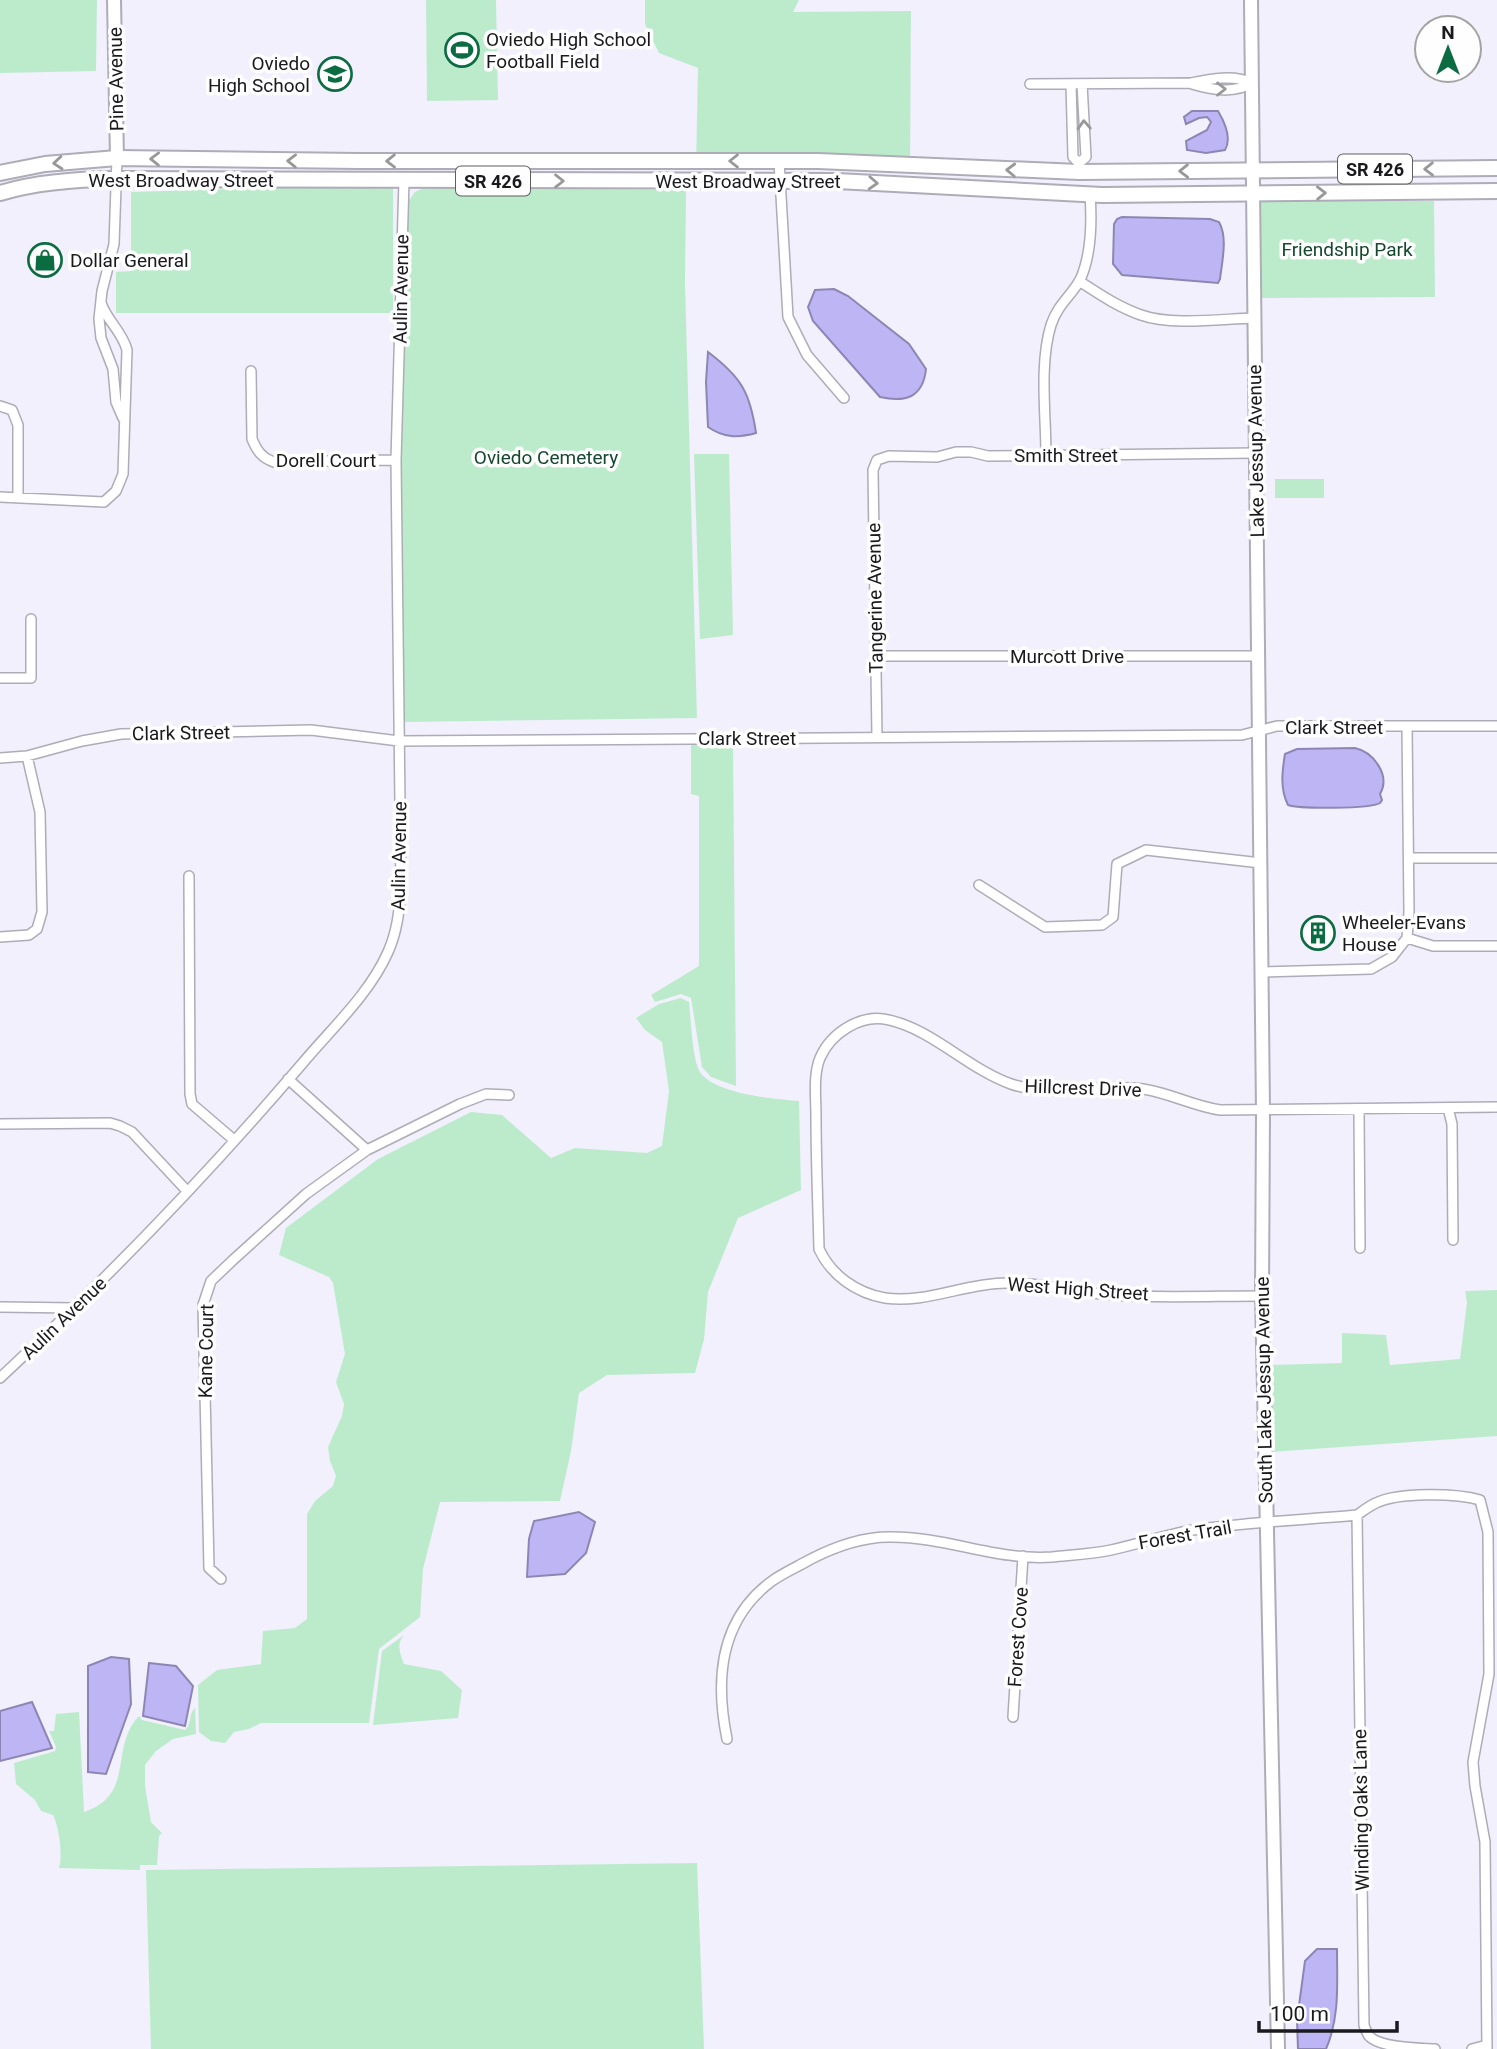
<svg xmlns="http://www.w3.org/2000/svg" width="1497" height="2049" font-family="Roboto,sans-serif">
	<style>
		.green { fill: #bcebcc }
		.water { fill: #beb5f5; stroke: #8d86b4; stroke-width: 2 }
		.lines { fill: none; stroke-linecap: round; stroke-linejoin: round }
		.street-casing { stroke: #adacb7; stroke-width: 12 }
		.secondary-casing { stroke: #adacb7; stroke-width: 16 }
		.primary-casing { stroke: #adacb7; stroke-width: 18 }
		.street { stroke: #fff; stroke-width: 9 }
		.secondary { stroke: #fff; stroke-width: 12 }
		.primary { stroke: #fff; stroke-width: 14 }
		.oneway { stroke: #98989a }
		.labels { text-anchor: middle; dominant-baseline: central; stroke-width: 7; stroke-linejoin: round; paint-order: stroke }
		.shield { fill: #fefefe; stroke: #5e5e61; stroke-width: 2 }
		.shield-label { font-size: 18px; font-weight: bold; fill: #1a1a1e }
		.poi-label { font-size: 19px; fill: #1a1a1e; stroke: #fefefe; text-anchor: start }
		.street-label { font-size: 19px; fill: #1a1a1e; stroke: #fefefe }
		.park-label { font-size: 19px; fill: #15482d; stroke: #fefefe }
	</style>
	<rect width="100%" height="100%" fill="#f1f0fc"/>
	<path class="green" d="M0,0H97L96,71L0,73Z
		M426,0H496L498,100L427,101Z
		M645,0H799L793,12L911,11L910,170L696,169L698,68L659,53L645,24Z
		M367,185L393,188V313H116V272L131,271V192Z
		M426,187L686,190L685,283L697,718L404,722L401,454L407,203L415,192Z
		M1260,201H1434L1435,297L1262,298Z
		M694,454H729L733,635L700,639Z
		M1275,479H1324V498H1275Z
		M691,744L733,745L736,1086L711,1077L702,1067L691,998L681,994L655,1002L651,995L699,966V796L691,794Z
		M681,998L689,1002C691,1020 692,1052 698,1068C708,1094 775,1099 799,1101L801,1190L738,1218L708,1292L704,1339L695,1373L607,1375L579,1393L571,1451L560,1501L440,1502L423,1569L420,1617L379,1649L369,1723H261L249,1729L234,1732L225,1743L211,1741L199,1732L198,1685L217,1670L261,1664L263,1631L295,1628L307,1619V1514L315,1501L333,1486L336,1476L330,1461L328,1447L342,1416L344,1404L336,1382L345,1354L333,1283L329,1277L279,1255L286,1228L378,1159L471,1112L502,1115L551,1158L575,1148L647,1153L662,1146L669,1091L662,1042L645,1030L636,1018L659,1004Z
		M1497,1290V1436L1269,1452L1268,1365L1342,1363V1333L1386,1335L1390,1365L1460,1359L1467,1302L1465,1291Z
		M404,1635C396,1644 400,1654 404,1664L441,1671L462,1690L458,1718L373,1725L382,1651Z
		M195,1708L196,1734L173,1739L156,1751L145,1765V1786L151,1822L162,1833L159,1836L157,1865H140V1870L59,1868C63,1855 59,1827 53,1815L41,1811L35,1800L16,1784L14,1763L55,1751L56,1747L49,1731H54L56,1714L79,1712L84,1812C136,1795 109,1747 139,1716L142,1720L185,1730C192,1725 188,1714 195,1708Z
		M697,1863L704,2049H151L146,1870Z"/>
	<path class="water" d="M1192,111H1218C1224,121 1232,138 1225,150L1206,153L1187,150L1186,141L1207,130L1211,122L1207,117L1199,118L1186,124L1184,117Z
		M1122,217L1210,219L1219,222C1228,238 1222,261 1220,279L1218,283L1122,275L1113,264L1114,224L1117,219Z
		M834,289L848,296L909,344L926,369C923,397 906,403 880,397L813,321L808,307L815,290Z
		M708,352C741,377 750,392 756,433C738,438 724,438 708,427L706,382Z
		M1355,748C1373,752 1391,775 1380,794L1382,800L1380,803C1370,809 1300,809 1288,805C1280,789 1282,772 1285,754L1297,749Z
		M579,1512L595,1522L586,1553L565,1574L527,1577L529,1539L534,1521Z
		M111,1657L129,1659L131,1704L106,1774L88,1772V1666Z
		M149,1663L176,1666L193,1686L185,1726L143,1716Z
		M32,1702L52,1748L0,1761V1711Z
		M1317,1949H1337C1337,1983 1340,2017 1326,2049H1298L1297,2020L1305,1961Z"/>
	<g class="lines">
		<g class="street-casing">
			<path id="street" d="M1030,84L1191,83C1210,79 1234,74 1252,83
				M1071,84L1073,157L1079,163
				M1192,84C1212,90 1234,94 1252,83
				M117,158L114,244L102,291L99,319L101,338L113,369L116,402L123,418
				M779,161L788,317L807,355L844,398
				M1079,172V163L1086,157L1082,84
				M1079,281C1099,294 1118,307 1141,315C1172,326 1220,319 1254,318
				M251,371L252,439C257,451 262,458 274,462L396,460
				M0,406L12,410L18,425V498
				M1046,455C1046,415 1039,364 1051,325C1058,304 1071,296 1080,280C1092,254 1092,222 1090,194
				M0,497L104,502L116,491L123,474L127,350C122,331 107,321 101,303
				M876,656H1258
				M0,678H31V619
				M877,737L873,470L877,460L889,456L937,457L956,452H971L988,456L1256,453
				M0,758L27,756L82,741L121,734L311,730L399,741L1242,735L1277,726H1497
				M1409,858H1497
				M189,876L190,1094L192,1104L234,1140
				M979,885L1045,927L1102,925L1113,917L1117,864L1146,850L1261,863
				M0,937L29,935L37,929L42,912L40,812L27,756
				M1407,938L1433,946H1497
				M1262,972L1371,969L1392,957L1407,938L1409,912L1407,726
				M288,1079L367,1150
				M1448,1108L1452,1124L1453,1240
				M1359,1110L1360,1248
				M0,1124L110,1123L120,1126L132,1132L187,1191
				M1262,1296C1205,1296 1147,1299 1091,1293C1062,1290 1036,1282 1006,1283C966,1283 925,1304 885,1298C856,1293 831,1275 819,1249C818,1205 816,1161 816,1116C816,1098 813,1075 820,1058C831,1033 861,1013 889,1020C933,1030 967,1068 1011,1084C1052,1098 1100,1083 1143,1089C1170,1093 1193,1106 1220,1110L1497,1107
				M0,1307L75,1308
				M0,1378C106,1280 207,1175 301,1065C330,1030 369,995 388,952C397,932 399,912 401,891L396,460L404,180
				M1357,1515L1364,2025C1364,2026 1368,2035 1369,2036C1380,2048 1419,2048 1435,2049
				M221,1579L209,1568L203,1305L211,1281L233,1260L306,1194L367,1150L460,1104L486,1094L509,1095
				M1013,1717L1023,1556
				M727,1739C715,1680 719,1620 772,1581C783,1573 797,1567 809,1560C834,1547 860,1537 889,1537C945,1536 997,1561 1052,1557C1071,1555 1092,1554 1111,1550C1138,1544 1165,1535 1193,1530C1247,1522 1303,1520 1357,1515C1363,1511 1369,1506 1376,1503C1398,1492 1456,1493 1480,1500L1488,1532L1489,1674L1473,1762L1475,1786L1485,1842L1487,2049
				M1472,2049L1487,2045"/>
		</g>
		<g class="secondary-casing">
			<path id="secondary" d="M114,0L117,158
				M1251,0L1263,1111L1262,1296L1278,2049"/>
		</g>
		<g class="primary-casing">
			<path id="primary" d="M0,173L45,164L117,158L359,161H818L1079,172L1497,168
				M0,193C37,182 78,179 116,179L837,181L1102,195L1497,191"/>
		</g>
		<use href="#street" class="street"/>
		<use href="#secondary" class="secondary"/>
		<use href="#primary" class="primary"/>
	</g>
	<defs><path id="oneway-chevron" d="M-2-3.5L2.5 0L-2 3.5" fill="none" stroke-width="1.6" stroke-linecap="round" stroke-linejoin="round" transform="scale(1.75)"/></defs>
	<g class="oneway">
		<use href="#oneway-chevron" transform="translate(1221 89)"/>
		<use href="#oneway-chevron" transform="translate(1084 125) rotate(-93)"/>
		<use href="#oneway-chevron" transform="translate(155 159) rotate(-179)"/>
		<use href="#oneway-chevron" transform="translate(292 161) rotate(-179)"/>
		<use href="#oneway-chevron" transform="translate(391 161) rotate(179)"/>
		<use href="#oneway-chevron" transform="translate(734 161) rotate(180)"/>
		<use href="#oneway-chevron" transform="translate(58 163) rotate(175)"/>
		<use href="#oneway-chevron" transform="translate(1429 169) rotate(179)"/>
		<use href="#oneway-chevron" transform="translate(1011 170) rotate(-178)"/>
		<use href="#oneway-chevron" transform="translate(1184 171) rotate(179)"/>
		<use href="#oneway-chevron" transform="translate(559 181)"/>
		<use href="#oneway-chevron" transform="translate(873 183) rotate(3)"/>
		<use href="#oneway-chevron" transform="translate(1321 193) rotate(-1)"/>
	</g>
	<defs>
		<g id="stadium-ring" transform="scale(1.75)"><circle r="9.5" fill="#fefefe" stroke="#0c6c41" stroke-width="1.5"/><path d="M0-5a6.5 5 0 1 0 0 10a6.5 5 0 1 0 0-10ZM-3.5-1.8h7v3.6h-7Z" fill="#0c6c41"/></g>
		<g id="school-ring" transform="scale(1.75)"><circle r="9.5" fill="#fefefe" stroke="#0c6c41" stroke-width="1.5"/><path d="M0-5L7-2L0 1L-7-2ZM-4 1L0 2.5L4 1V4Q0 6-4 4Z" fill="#0c6c41"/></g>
		<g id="shop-ring" transform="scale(1.75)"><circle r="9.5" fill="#fefefe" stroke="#0c6c41" stroke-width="1.5"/><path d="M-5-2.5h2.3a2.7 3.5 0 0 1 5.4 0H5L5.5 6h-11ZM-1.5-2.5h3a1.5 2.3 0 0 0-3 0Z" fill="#0c6c41"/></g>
		<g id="building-ring" transform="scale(1.75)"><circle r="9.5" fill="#fefefe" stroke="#0c6c41" stroke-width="1.5"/><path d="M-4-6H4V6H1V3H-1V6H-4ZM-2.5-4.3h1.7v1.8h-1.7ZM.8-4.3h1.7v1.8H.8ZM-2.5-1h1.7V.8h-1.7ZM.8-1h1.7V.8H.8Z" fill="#0c6c41"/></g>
	</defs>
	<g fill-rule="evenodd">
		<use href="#stadium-ring" x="462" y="50"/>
		<use href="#school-ring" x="335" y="74"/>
		<use href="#shop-ring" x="45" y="260"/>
		<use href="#building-ring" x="1318" y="933"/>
	</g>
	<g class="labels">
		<g class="shield">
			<rect x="1338" y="154.5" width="74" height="29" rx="5"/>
			<rect x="456" y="166.5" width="74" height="29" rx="5"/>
		</g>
		<g class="shield-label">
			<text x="1375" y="169">SR 426</text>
			<text x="493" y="181">SR 426</text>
		</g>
		<g class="poi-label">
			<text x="486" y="39">Oviedo High School<tspan x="486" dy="22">Football Field</tspan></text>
			<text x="310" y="63" text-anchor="end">Oviedo<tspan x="310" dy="22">High School</tspan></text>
			<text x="70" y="260">Dollar General</text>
			<text x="1342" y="922">Wheeler-Evans<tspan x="1342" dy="22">House</tspan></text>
		</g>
		<g class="street-label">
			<text transform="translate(116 79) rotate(-91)">Pine Avenue</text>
			<text x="181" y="180">West Broadway Street</text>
			<text x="748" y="181">West Broadway Street</text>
			<text transform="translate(401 289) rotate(-89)">Aulin Avenue</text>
			<text transform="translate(1256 451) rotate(-91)">Lake Jessup Avenue</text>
			<text x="1066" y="455">Smith Street</text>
			<text x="326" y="460">Dorell Court</text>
			<text transform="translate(875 598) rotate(-91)">Tangerine Avenue</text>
			<text x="1067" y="656">Murcott Drive</text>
			<text x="1334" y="727">Clark Street</text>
			<text transform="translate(181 733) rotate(-1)">Clark Street</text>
			<text x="747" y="738">Clark Street</text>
			<text transform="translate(399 856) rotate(-89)">Aulin Avenue</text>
			<text transform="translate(1083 1088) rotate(2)">Hillcrest Drive</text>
			<text transform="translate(1078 1289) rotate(4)">West High Street</text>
			<text transform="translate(64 1318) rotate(-44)">Aulin Avenue</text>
			<text transform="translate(206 1351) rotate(-89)">Kane Court</text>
			<text transform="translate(1264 1390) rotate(-91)">South Lake Jessup Avenue</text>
			<text transform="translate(1185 1535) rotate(-10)">Forest Trail</text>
			<text transform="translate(1018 1637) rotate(-86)">Forest Cove</text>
			<text transform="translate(1361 1810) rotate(-91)">Winding Oaks Lane</text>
		</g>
		<g class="park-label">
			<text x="1347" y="249">Friendship Park</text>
			<text x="546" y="457">Oviedo Cemetery</text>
		</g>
	</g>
	<g transform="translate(1448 49)"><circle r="33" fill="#fefefe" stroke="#a3a3a4" stroke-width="2"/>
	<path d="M0-5L12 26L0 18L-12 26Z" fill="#0c6c41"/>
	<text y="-10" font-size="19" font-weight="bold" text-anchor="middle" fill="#1a1a1e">N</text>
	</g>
	<path d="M1259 2021v10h138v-10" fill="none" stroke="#1a1a1e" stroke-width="3.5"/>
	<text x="1270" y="2021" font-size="21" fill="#1a1a1e" stroke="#fefefe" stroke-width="5" paint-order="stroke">100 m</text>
</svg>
